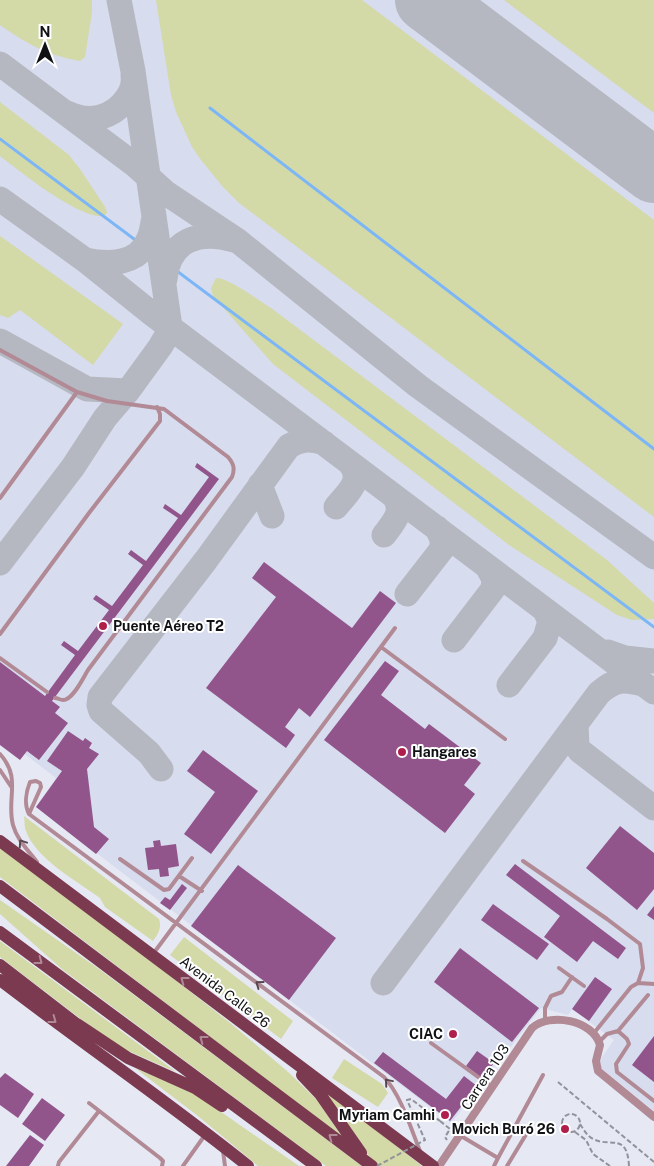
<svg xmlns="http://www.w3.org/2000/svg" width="654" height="1166" font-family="'Public Sans',sans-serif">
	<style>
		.built { fill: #d7dcee }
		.green { fill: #d3d9a7 }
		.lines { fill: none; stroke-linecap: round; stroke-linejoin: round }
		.stream { stroke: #7cb6f6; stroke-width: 3 }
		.taxiway { stroke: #b5b8c0; stroke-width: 25 }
		.runway { stroke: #b5b8c0; stroke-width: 64 }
		.building { fill: #91558c }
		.path { stroke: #91939b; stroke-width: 2; stroke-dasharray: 5 2.5; stroke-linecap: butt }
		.lane { stroke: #b18a95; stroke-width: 4 }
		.street { stroke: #b18a95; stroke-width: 8 }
		.primary { stroke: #7b3a50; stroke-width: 12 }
		.path-bridge { stroke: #91939b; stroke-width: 2; stroke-dasharray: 5 2.5; stroke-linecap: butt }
		.oneway { stroke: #58474e }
		.oneway2 { stroke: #b08996 }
		.poi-dot { fill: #b01f4c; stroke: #fff; stroke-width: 2 }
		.labels { text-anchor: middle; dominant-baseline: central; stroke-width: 4; stroke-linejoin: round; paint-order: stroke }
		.poi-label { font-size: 14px; font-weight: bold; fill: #101114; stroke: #fff; text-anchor: end }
		.street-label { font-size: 14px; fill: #101114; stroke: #fff }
	</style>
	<rect width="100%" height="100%" fill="#e6e9f4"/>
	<path class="built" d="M0,0H654V1111L601,1068L600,1062L602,1057L614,1040L572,1009L568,1015L541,1008L451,1123L36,807L56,778L0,735Z"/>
	<path class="green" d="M0,0H92V12L85,57L80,61C49,56 25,43 0,25Z
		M156,0H362L654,220V517L239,203L223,187L201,160L192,147L176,112L171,95Z
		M504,0H654V113Z
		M0,102L69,155L80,169L105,207L107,212L105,216C80,220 21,172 0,156Z
		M0,236L123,324L93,365L20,310L8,318L0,315Z
		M216,278C227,277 260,301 271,308L607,560L654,603V619L632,620L617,615L509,545L273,364L213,296L211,288Z
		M24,816L159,919C162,928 158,934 153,941L105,907L100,898C77,881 36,859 26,831C24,827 25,821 24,816Z
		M0,847L97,919L229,1022L287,1071L316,1099L343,1138L0,877Z
		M0,900L99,969L362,1166H326L63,970L0,914Z
		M184,937L293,1021L281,1039L170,955Z
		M0,941L176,1072L124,1049L90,1026L0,957Z
		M344,1059L382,1084L388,1093L378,1107L332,1078Z
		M135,1068L191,1091L299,1166H258L198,1116Z
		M322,1088L422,1166H380L371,1159Z"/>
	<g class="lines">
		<path class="stream" d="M210,108L654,449
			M0,139L654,627"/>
		<path class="taxiway" d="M0,64L135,165L166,193L238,241L418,386L654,557
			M67,113C89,124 113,118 127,98C132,90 134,85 133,75
			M0,199L85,260L151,313L654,692
			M85,260C108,265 139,265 149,238C152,232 152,225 154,218
			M165,279C169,239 200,230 234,240
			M0,341L87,389L128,391
			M260,485L272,516
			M336,507C347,493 364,481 350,463
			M384,535C393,523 404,512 395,498
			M0,563L73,467L105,418L128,391L160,347L169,332L170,327L133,71L119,0
			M407,594L442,549V539L437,528
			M454,640L493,589L494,579L487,566
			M608,652L625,658L654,661
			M509,685L545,638L550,621L544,609
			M576,724L577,747L580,751L654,808
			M161,769L149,753L101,711L99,705L100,697L206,560L289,446C302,439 310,438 324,443
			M383,983L599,693C615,679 623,679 643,684"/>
		<path class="runway" d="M427,0L654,171"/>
	</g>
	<path class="building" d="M197,463L219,479L52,701L60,707L55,713L68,723L39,760L27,751L20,760L0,745V662L45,696L75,655L61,645L64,641L78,651L109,610L93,599L96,595L112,606L143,565L128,554L131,550L146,561L178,518L163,508L165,504L181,515L209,477L195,467Z
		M264,562L352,628L380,591L396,603L310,717L299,708L285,727L295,735L286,748L206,688L276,597L252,578Z
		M385,661L399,671L381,695L425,729L429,724L481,763L464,785L475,794L445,833L324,740Z
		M68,731L83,741L85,738L92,743L89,748L99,754L87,769L94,827L109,839L96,854L36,807L62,771L47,761Z
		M203,750L258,791L211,854L184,834L215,792L187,771Z
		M620,826L654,853V889L637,910L586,868Z
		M160,840L161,846L176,844L179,866L168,868L169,876L160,877L159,869L148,870L145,848L154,847L153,841Z
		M515,864L626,948L618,959L593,941L577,962L544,937L560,916L506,875Z
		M238,865L336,938L289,1000L191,926Z
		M182,884L187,888L170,910L160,903L165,897L170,900Z
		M493,904L549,944L537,960L481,920Z
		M654,906V920L647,915Z
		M460,948L539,1008L512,1042L434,982Z
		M595,977L612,989L589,1021L572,1009Z
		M654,1036V1082L632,1065Z
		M477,1051L494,1063L482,1078L466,1066Z
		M383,1052L446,1099L464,1076L477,1086L450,1121L374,1063Z
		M5,1073L34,1094L18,1118L0,1105V1078Z
		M42,1098L65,1115L45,1141L22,1124Z
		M30,1135L44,1145L29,1166H6Z"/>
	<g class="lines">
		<path class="path" d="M558,1082L654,1162
			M562 1123a9 9 0 1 1 18 0a9 9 0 1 1-18 0Z
			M440,1121L450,1129L445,1137L447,1140
			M580,1124C584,1130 587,1136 593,1139C611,1148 627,1132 629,1166
			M575,1132L586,1140L593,1154L610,1166"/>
		<path class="lane" d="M0,350L77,392L107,401L164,409L228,457C234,464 235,469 232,477L88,670C83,678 73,700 63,700C60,700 58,698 55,698
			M0,498L77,392
			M0,634L89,513L160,421V414L157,407
			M381,647L505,739
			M0,658L47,692
			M0,754C22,778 6,799 13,825C17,840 28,850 37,862
			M0,770L12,788
			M29,814L41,787L40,783L36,781L30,782C26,792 24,805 29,814L384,1077C401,1095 411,1129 420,1151
			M120,859L164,890L169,889L192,858
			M523,861L607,919L640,944L643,968L638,983
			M179,876L202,891
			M153,954L395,628
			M559,968L584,986
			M545,1021V1008L551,996L562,992L572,977
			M618,1031L627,1039L629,1044L616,1064L617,1072L654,1101
			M594,1033L631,987L638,983L654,984
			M600,1041L607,1034L618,1031L648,995
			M431,1043L492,1087
			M89,1103L160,1158L163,1161L162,1166
			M461,1136L498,1158L543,1075
			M223,1151L225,1166
			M58,1166L59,1162L99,1111
			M183,1166L205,1135
			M494,1166L498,1158
			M507,1166L530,1128"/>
		<path class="street" d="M439,1166L532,1028C550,1012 593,1020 600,1045L596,1061L598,1071L654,1117"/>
		<path class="primary" d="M0,841L433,1166
			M0,886L372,1166
			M0,932L316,1166
			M0,965L83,1029
			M0,980C82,1043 167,1101 248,1166
			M77,1024L128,1058L195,1088L222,1106
			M302,1075L320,1094L361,1153"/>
		<path class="path-bridge" d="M377,1166L425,1140L407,1100L411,1099L440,1121"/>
	</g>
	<defs><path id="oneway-chevron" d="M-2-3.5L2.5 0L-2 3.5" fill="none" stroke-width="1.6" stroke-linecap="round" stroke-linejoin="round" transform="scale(1.25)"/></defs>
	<g class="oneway">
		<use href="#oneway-chevron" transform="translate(22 843) rotate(-124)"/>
		<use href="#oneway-chevron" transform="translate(259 984) rotate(-144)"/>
		<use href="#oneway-chevron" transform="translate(388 1082) rotate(-130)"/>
	</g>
	<g class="oneway2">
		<use href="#oneway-chevron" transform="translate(39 961) rotate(37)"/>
		<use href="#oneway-chevron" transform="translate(184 980) rotate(-143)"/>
		<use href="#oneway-chevron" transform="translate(53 1020) rotate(37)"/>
		<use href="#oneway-chevron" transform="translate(203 1039) rotate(-143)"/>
		<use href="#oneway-chevron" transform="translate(332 1137) rotate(-143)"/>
	</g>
	<g class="poi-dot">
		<circle cx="103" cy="626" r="5"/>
		<circle cx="402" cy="752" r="5"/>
		<circle cx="453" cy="1034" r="5"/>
		<circle cx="445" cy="1115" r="5"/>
		<circle cx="565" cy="1129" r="5"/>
	</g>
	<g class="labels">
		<g class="poi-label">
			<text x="113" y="626" text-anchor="start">Puente Aéreo T2</text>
			<text x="412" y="752" text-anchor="start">Hangares</text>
			<text x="443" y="1034">CIAC</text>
			<text x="435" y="1115">Myriam Camhi</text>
			<text x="555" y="1129">Movich Buró 26</text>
		</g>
		<g class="street-label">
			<text transform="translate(225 992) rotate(37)">Avenida Calle 26</text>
			<text transform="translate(485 1077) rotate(-57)">Carrera 103</text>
		</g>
	</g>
	<g transform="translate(45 45)" stroke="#ffffff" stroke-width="4" paint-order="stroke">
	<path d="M0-4L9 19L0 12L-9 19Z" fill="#101114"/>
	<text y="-8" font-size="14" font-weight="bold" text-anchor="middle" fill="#101114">N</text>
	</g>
</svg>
